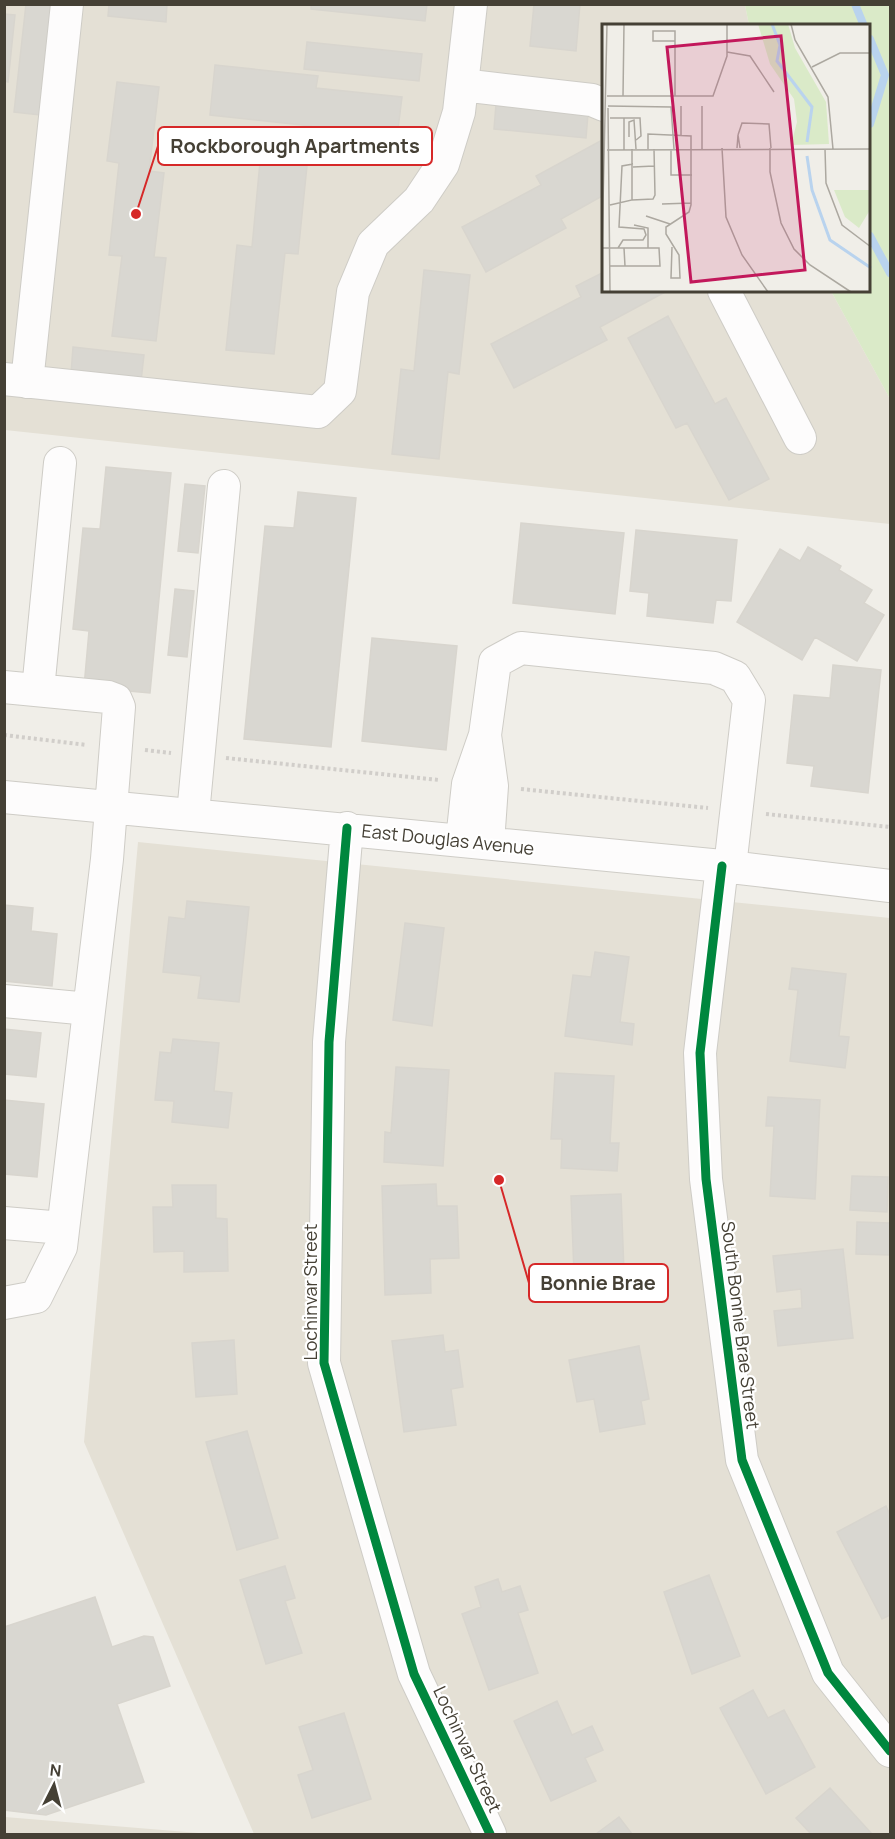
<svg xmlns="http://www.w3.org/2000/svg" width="895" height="1839" font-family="Manrope,sans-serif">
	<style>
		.residential { fill: #e4e0d5 }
		.green { fill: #daeac8 }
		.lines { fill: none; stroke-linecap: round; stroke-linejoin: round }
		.stream { stroke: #b9d3ee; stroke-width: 8 }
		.building { fill: #d9d7d1; stroke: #d8d5ce; stroke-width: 1.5 }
		.minor-casing { stroke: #ceccc6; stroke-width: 34 }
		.path { stroke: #d1ceca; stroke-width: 4; stroke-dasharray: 3 3; stroke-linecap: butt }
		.minor { stroke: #fdfcfc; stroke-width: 32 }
		.cycleway-casing { stroke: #fff; stroke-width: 13 }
		.cycleway { stroke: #00873e; stroke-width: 9 }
		.labels { text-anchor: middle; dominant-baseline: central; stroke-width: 4.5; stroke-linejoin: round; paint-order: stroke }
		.street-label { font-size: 18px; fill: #454035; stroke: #fff }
		.inset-river { fill: none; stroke: #b9d3ee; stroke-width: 3 }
		.inset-road { fill: none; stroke: #aca8a0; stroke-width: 1.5 }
		.view { fill: #c2185b; fill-opacity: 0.15; stroke: #c2185b; stroke-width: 3 }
		.inset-edge { fill: none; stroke: #454035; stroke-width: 3 }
		.leader { fill: none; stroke: #d62828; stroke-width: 2 }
		.callout-dot { fill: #d62828; stroke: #fff; stroke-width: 2 }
		.callout { fill: #fff; stroke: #d62828; stroke-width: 2 }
		.callout-label { font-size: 20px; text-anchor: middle; font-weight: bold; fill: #454035 }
	</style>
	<rect width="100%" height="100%" fill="#f0eee8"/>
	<path class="residential" d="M5,5H745L749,25L604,26V291H831L890,399V524L5,430Z
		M138,842L890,918V1834H254L84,1442Z
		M5,1817L211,1834H5Z"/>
	<path class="green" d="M745,5H890V399L831,291H870V26L749,25Z"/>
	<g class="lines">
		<path class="stream" d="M855,4L864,26
			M870,39L885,75L870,124
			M870,236L890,273"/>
	</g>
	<path class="building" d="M26,4H51L40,115L14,112Z
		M109,4H167L166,22L108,16Z
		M311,4H427L425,21L311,9Z
		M534,4H580L576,51L530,46Z
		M4,14L15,15L8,82L4,81Z
		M307,42L422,54L419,81L304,69Z
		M215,65L318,76L316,88L402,97L396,145L310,136L311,126L210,115Z
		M117,82L159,87L149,171L164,173L154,257L166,258L156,341L112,336L122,256L109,255L119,163L107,161Z
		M496,104L588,114L586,138L494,129Z
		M604,139V195L561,219L566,228L486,272L462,227L541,185L536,176Z
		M260,162L307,166L298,254L285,253L274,354L226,350L237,245L252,247Z
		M424,270L470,275L459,374L448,372L439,459L392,454L401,369L414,371Z
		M604,272V291H667L600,327L607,340L514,388L491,344L581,297L576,286Z
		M668,316L715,404L726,398L769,479L729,500L687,423L676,428L628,338Z
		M73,347L144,355L141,381L71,374Z
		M106,467L171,473L150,693L84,687L89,631L73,629L83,528L100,529Z
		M185,484L205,486L198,553L178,551Z
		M298,492L356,498L331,747L244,739L265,526L294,528Z
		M521,523L624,533L615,614L513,603Z
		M636,530L737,540L731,601L716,600L713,623L647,616L649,593L630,591Z
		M808,547L841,566L839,570L872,590L864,603L884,615L857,661L815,637L802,660L737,622L780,549L800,561Z
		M175,589L194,591L187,657L168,655Z
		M372,638L457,646L446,750L362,741Z
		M833,665L881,670L868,793L811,786L814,766L787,763L794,695L830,698Z
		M187,901L249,907L239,1002L198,998L201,976L163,972L169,917L185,919Z
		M4,905L33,908L31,931L57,934L52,986L4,981Z
		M405,923L444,928L432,1026L393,1020Z
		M595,952L629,957L620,1022L634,1024L632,1045L565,1036L573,975L591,977Z
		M792,968L846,974L839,1036L849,1037L845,1068L790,1061L798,990L789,989Z
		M4,1029L41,1033L36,1077L4,1074Z
		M173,1039L219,1043L214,1091L232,1093L228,1128L172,1122L174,1101L155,1100L160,1052L171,1053Z
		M396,1067L449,1070L443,1166L384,1162L385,1132L391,1133Z
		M555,1073L614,1076L610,1143H619L617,1171L561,1168L562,1139H551Z
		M768,1097L820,1100L815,1199L770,1196L774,1126H766Z
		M4,1100L44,1104L37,1177L4,1174Z
		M852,1176L888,1177L887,1212L850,1210Z
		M436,1184L437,1206H457L459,1258L430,1259L431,1293L385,1295L382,1186Z
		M172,1185H216V1218L227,1219L228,1271L184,1272V1251L154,1252L153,1207H173Z
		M621,1194L625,1297L575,1299L571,1196Z
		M857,1222L890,1223V1255L856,1254Z
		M843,1249L853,1338L778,1346L774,1311L802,1308L801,1289L777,1292L773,1256Z
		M443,1335L445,1352L458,1350L463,1387L451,1389L456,1425L404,1432L392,1341Z
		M234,1340L237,1394L196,1397L192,1343Z
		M639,1346L649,1399L641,1401L645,1424L600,1432L594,1399L577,1402L569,1360Z
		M247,1431L278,1538L237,1550L206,1442Z
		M886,1506L890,1515V1615L882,1619L837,1532Z
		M285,1566L295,1598L285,1601L302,1653L266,1664L240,1580Z
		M709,1575L740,1656L692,1674L664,1592Z
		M498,1579L502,1592L520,1586L528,1610L518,1613L538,1673L489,1690L462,1614L481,1607L475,1587Z
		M95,1597L112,1647L144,1636L153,1637L170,1686L117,1704L144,1782L46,1815L4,1810V1627Z
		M753,1690L768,1718L784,1710L815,1767L766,1794L720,1708Z
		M557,1701L572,1735L592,1726L603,1750L585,1758L596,1781L551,1801L514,1721Z
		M344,1713L371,1799L312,1818L298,1775L313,1770L299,1727Z
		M830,1788L872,1834H811L796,1818Z
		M619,1817L632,1834H596Z"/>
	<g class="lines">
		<g class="minor-casing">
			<path id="minor" d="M462,85L592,100L604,105
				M724,291L800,438
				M4,379L318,412L340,391L353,292L373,244L419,200L443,164L459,112L471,4
				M27,382L67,4
				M4,687L108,697L116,700L119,707L107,859L61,1247L36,1297L4,1303
				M38,690L60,463
				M485,735L495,662L521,648L714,668L735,677L749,700L730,867
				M4,797L722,866L890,886
				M193,814L224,486
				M347,828L329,1042L324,1363L414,1674L490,1834
				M462,840L468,784L485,735L492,786L488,843
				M722,866L700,1053L706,1179L742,1460L828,1673L890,1751
				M4,1001L89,1009
				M4,1223L63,1228"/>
		</g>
		<path class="path" d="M4,735L87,745
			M145,750L171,753
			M226,758L439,780
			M521,789L708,808
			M766,814L890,827"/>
		<use href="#minor" class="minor"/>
		<g class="cycleway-casing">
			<path id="cycleway" d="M347,828L329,1042L324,1363L414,1674L490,1834
				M722,866L700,1053L706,1179L742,1460L828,1673L890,1751"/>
		</g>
		<use href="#cycleway" class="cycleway"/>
	</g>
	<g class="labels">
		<g class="street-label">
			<text transform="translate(448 839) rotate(6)">East Douglas Avenue</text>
			<text transform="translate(310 1292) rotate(-90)">Lochinvar Street</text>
			<text transform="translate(741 1325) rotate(83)">South Bonnie Brae Street</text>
			<text transform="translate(468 1749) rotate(65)">Lochinvar Street</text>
		</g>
	</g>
	<g transform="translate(602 24)">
		<rect width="268" height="268" fill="#f0eee8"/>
		<path d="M156,0H186L193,24L224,78L227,120L189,121L195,98L192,75L168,40ZM232,166H268V186L257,204L243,193Z" fill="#daeac8"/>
		<path class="inset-river" d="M170,0L178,21L175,37L210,83L205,118M205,132L210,166L228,216L269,244"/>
		<path class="inset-road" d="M189,0L193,16L226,73L231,125M125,28L148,32L172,68M210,43L238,29H269M5,72H111L125,32V0M21,72L22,0M73,72V7H51V17H73M6,82L69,83L72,125M79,82V111M100,82V125M6,84L8,268M8,94H22V126M22,94H38L39,112L34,116M136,111L140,99L167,100L169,124M27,113V98L32,96L34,125M120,124L124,193L140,231L166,268M135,124L136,111L138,124M168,124V148L179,199L192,225L208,241L249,268M46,125V110L89,112V181L87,188L64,203V210L77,231L78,254H69L70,223M69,125V151H90M223,125L224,159L240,201L269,223M5,126L269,125M31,143L52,142M30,176L51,175L53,171L52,125M60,180L89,179M8,181L30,176V125M44,192L68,200M32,201L46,204V224M0,224H57L58,242H8M16,224L21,216H41L44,211L42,205L17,203L20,142L31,140M22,224L23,242M0,226L5,0"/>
		<path class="view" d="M179,12L203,246L89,258L65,23Z"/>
		<rect width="268" height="268" class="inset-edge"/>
	</g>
	<path class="leader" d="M136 214L158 146M499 1180L529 1283"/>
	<g class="callout-dot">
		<circle cx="136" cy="214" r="6"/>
		<circle cx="499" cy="1180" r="6"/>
	</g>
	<g class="callout">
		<rect x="158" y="127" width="274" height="38" rx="6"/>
		<rect x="529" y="1264" width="139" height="38" rx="6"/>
	</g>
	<g class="callout-label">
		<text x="295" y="153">Rockborough Apartments</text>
		<text x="598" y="1290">Bonnie Brae</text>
	</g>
	<rect width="895" height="1839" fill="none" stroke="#454035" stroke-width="12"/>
	<g transform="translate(54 1785) rotate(6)" stroke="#ffffff" stroke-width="4.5" paint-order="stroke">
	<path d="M0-4.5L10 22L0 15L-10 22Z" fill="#454035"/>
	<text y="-9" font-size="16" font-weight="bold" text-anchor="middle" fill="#454035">N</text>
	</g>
</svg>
